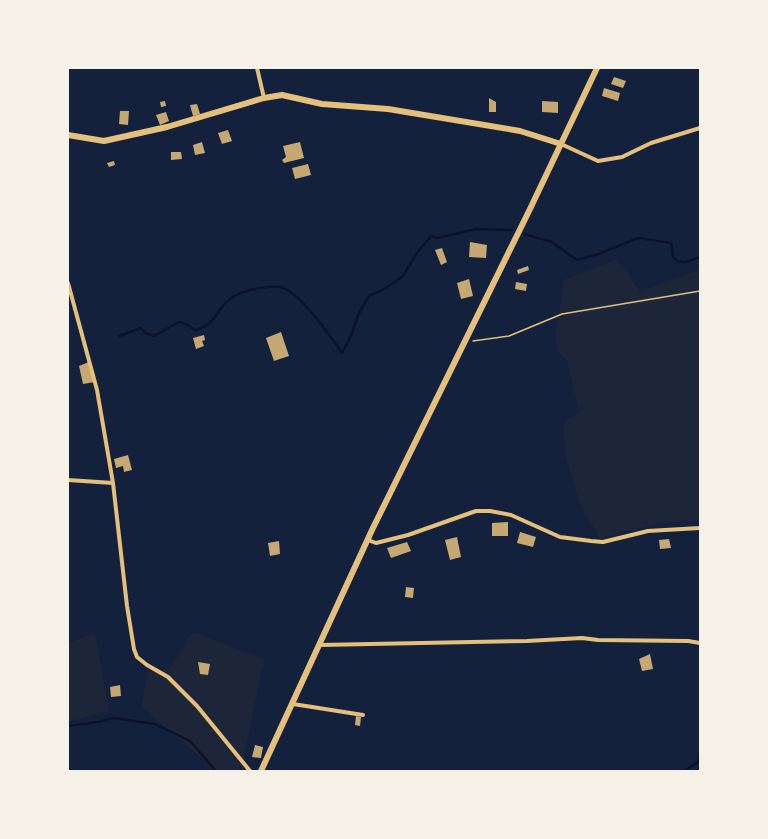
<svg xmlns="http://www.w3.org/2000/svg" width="768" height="839" font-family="'Roboto Condensed',sans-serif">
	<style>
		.green { fill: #1d2539 }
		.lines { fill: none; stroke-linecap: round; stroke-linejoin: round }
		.stream { stroke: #0b132b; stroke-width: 2.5 }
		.building { fill: #c6a872 }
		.path { stroke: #e5c07b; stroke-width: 1.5 }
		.minor { stroke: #e5c07b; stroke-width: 4 }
		.tertiary { stroke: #e5c07b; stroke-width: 6 }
	</style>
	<rect width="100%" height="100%" fill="#14213d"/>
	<path class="green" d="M617,259L640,291L700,270V520L661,523L600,538L581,506L565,456L564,422L579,412L567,360L557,351L556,334L564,280Z
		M95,633L109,711L68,722V643Z
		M191,634H199L264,659L241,771H217L141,707L148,671L170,669Z"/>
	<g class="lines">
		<path class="stream" d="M524,234L552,242L577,260L601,253L638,238L671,243L673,257L677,261L686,262L700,257
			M119,336L141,328L145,333L154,336L179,322L186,324L195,330C217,325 214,311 230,299C237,293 247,291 255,289C262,288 273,285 280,287C299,290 331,337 342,353L350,338L359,313L369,296L386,288L403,276L417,253L431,236L437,238L476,229L512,230
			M68,726L98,722L113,718L155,724L190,741L216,771
			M684,771L698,762L700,753"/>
	</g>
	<path class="building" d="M614,77L626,81L623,88L611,84Z
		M604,88L620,93L618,101L602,96Z
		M489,98L496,102V112H489Z
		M165,101L166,106L161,107L160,102Z
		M542,101L558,102V113L542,112Z
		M197,104L200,114L193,116L190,105Z
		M120,111H129L128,125L119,124Z
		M166,112L169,121L160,125L156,115Z
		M228,130L232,141L222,144L218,133Z
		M202,142L205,153L195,155L193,145Z
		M300,142L304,158L284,163L282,160L286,157L283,146Z
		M171,152H181L182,159L171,160Z
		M114,161L115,165L109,167L107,163Z
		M308,164L311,175L295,179L292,168Z
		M470,242L487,245L486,258L469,257Z
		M442,248L447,262L441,265L435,250Z
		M528,266L529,270L518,274L517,270Z
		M469,279L473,296L461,299L457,283Z
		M516,282L527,284L526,291L515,289Z
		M281,332L289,356L274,361L266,338Z
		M204,335L205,340L202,341L204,346L196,349L193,338Z
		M89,362L95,382L83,384L79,366Z
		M128,455L132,470L124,472L123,466L116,468L114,459Z
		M508,522V536H492V523Z
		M520,532L536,537L533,547L517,543Z
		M457,537L461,557L450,560L445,540Z
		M669,539L671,548L660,549L659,540Z
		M279,541L280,554L270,556L268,543Z
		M407,542L411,551L391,558L387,548Z
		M406,587L414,588L413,598L405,597Z
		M650,654L653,669L642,671L639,659Z
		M198,662L210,664L208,675L200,674Z
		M120,685L121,696L111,697L110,687Z
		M356,716L361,717L360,726L355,725Z
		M255,745L263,747L261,758L252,757Z"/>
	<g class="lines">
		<path class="path" d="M473,341L509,336L562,314L700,291"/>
		<path class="minor" d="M257,68L264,98
			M561,144L598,161L622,157L651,143L700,128
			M68,283L97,390L113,483L68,480
			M113,483L127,606L134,649L137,657L147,665L168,677L197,706L250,771
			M368,540L376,543L408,535L476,511H490L511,515L560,537L591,541L603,542L648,531L700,528
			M320,645L527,641L582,638L598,640L688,641L700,643
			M293,704L363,715"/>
		<path class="tertiary" d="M68,135L104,141L167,127L264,98L282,95L322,104L388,109L520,131L561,144
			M261,771L372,530L530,209L597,68"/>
	</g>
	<rect width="768" height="839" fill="none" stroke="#f6f1e7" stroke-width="138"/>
</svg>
